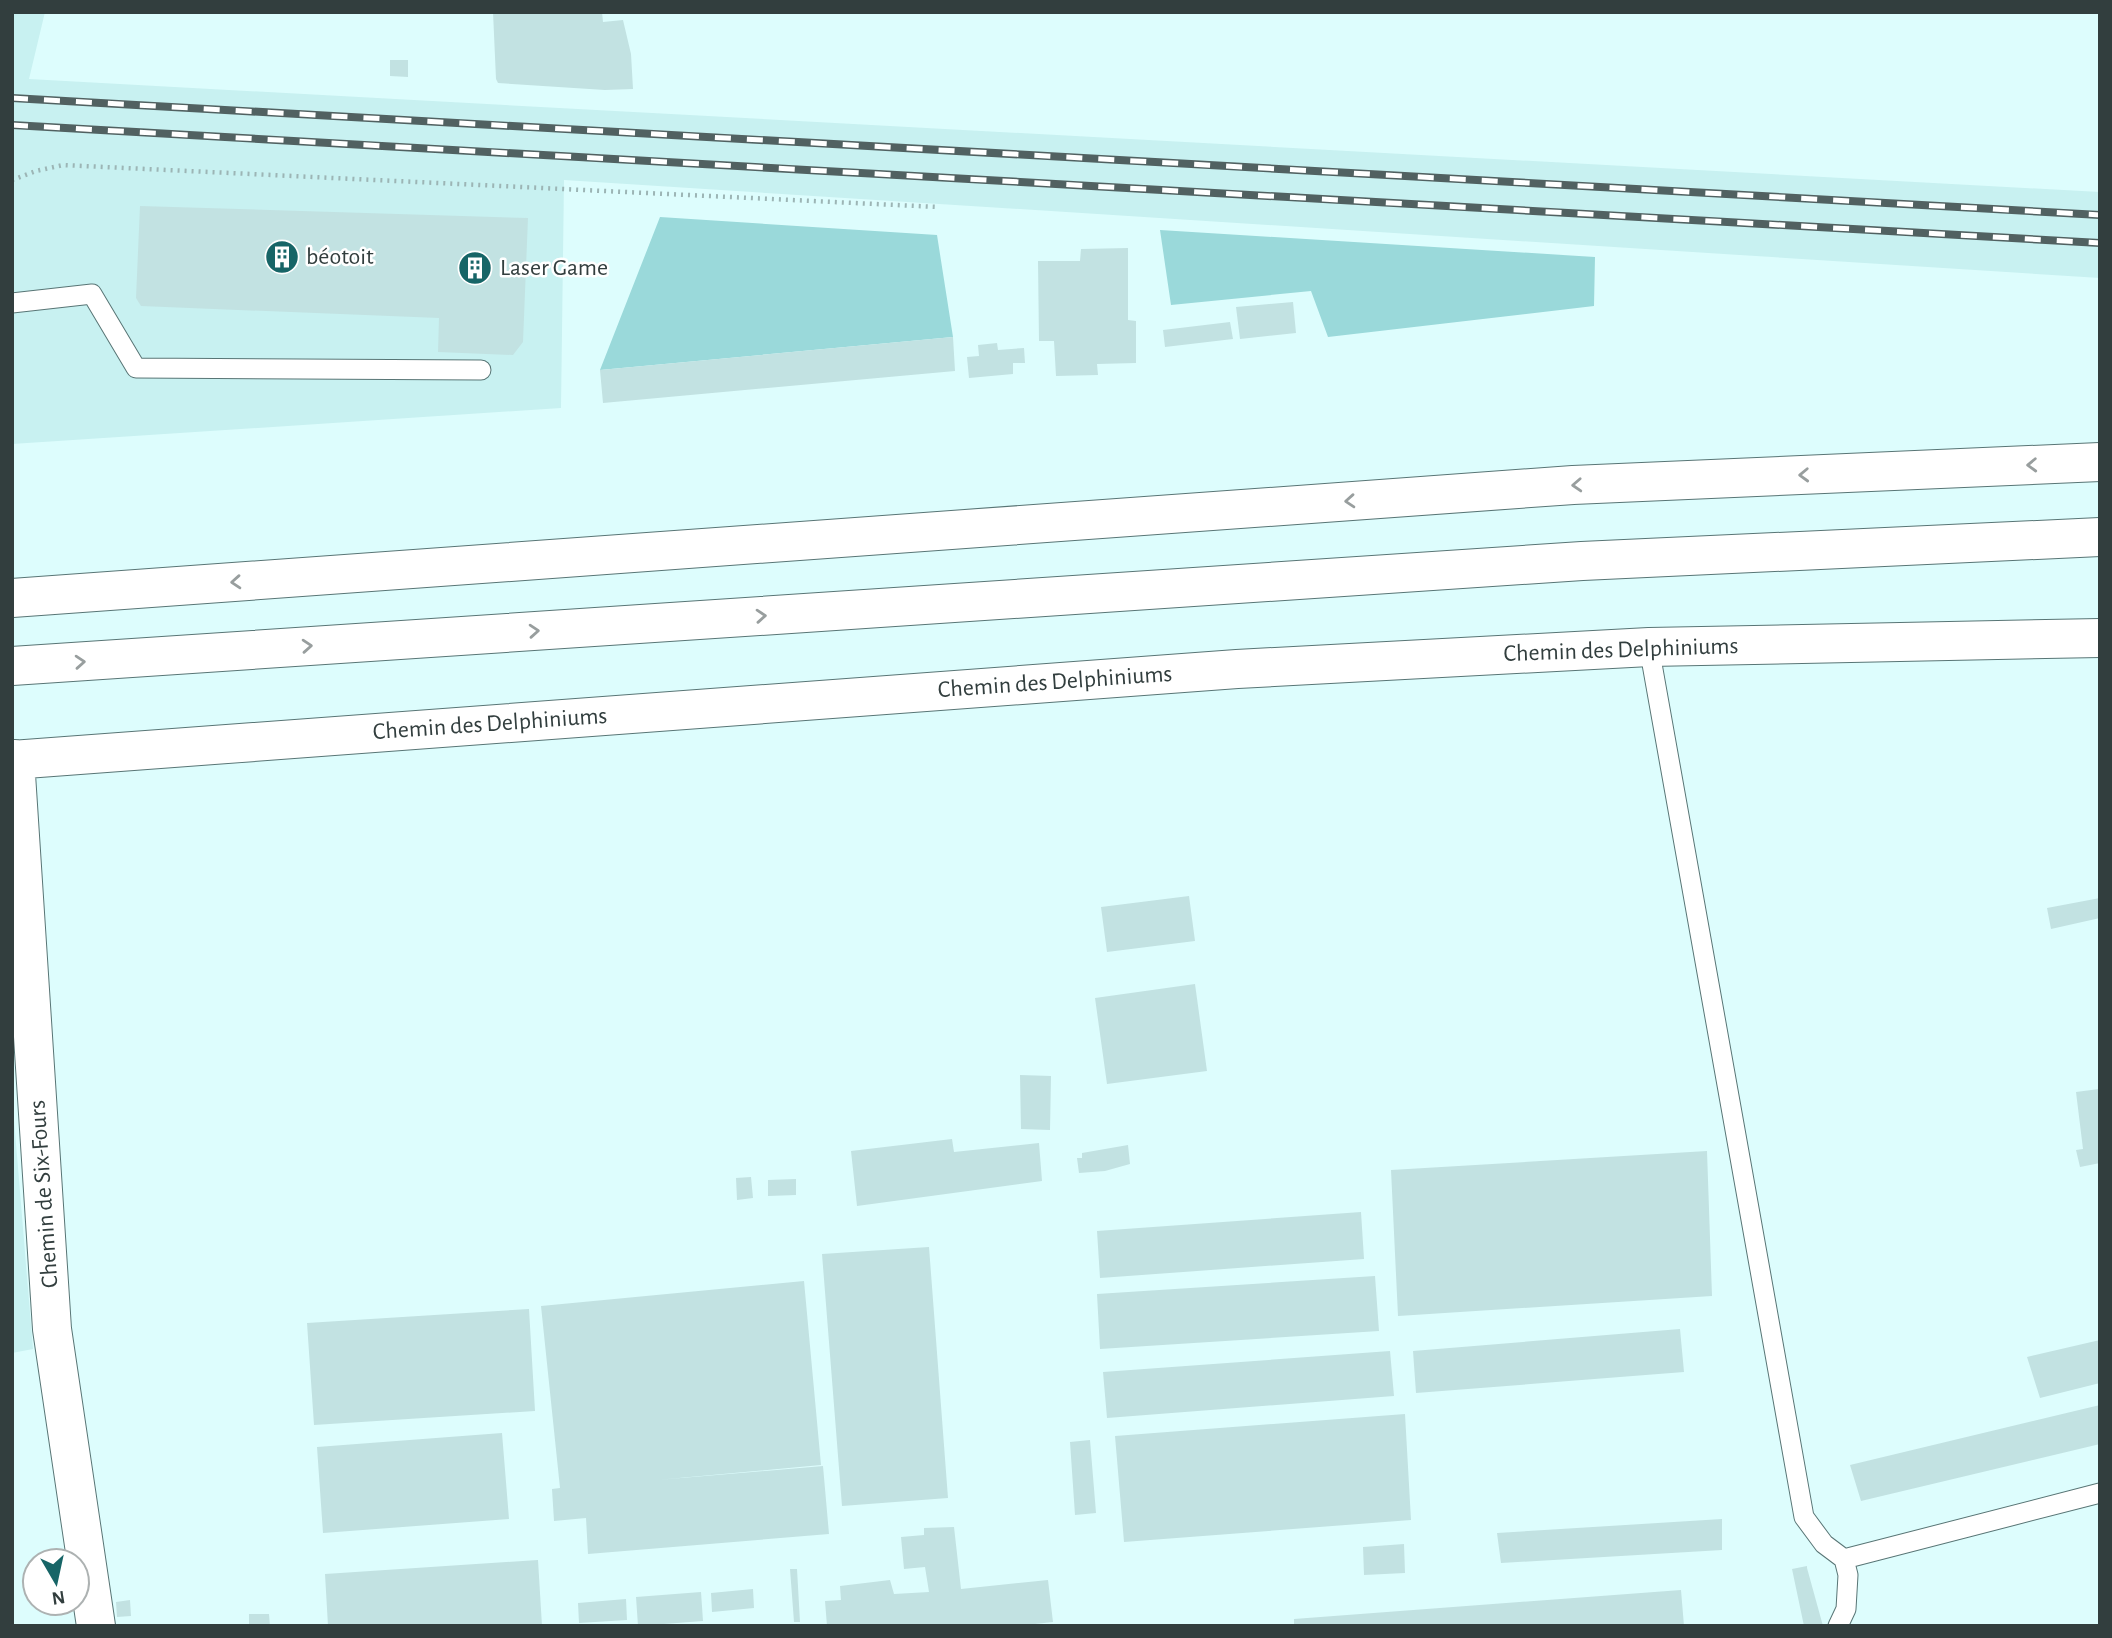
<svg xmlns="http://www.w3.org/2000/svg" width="2112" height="1638" font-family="'Alegreya Sans',sans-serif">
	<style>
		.built { fill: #c8f1f1 }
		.green { fill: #9ad9da }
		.building { fill: #c2e2e2 }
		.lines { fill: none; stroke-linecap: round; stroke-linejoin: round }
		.service-casing { stroke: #587575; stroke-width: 21 }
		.minor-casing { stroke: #587575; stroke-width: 40 }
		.motorway-casing { stroke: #587575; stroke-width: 40 }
		.path { stroke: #9cb5b5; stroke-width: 4.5; stroke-dasharray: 2 5; stroke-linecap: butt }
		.service { stroke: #fff; stroke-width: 19 }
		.minor { stroke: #fff; stroke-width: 38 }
		.motorway { stroke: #fff; stroke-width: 38 }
		.rail-casing { stroke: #516161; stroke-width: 8 }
		.rail { stroke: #fff; stroke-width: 5; stroke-dasharray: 16; stroke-linecap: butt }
		.oneway { stroke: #989e9e }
		.labels { text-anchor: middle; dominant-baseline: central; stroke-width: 5; stroke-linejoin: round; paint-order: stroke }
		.poi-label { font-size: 24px; fill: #323e3e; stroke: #fff; text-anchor: start }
		.street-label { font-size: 24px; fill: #323e3e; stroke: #fff }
	</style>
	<rect width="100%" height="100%" fill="#ddfdfd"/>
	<path class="built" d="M12,12H45L29,79L2100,192V278L564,180L561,408L12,444Z
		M12,1095L33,1349L12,1353Z"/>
	<path class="green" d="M660,217L937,235L953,337L600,370Z
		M1160,230L1595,257L1594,306L1328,337L1311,291L1171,305Z"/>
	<path class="building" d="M493,12H602L603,22L623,20L631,54L633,89L605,90L498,83L496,79Z
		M390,60H408V77L390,76Z
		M140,206L528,218L523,342L513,355L438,352L439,318L141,306L136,298Z
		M1128,248V320L1136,321V363L1097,364L1098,375L1056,376L1054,341H1039L1038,261H1080L1081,249Z
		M1293,302L1296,333L1240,339L1236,307Z
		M1230,322L1233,339L1165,347L1163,330Z
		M953,337L955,371L603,403L600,370Z
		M997,343L998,350L1024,348L1025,363H1013V374L969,378L967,357L979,356L978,345Z
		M1189,896L1195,941L1107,952L1101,907Z
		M2100,898V918L2051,929L2047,908Z
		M1195,984L1207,1071L1107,1084L1095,998Z
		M1020,1075L1051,1076L1050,1130L1021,1129Z
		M2099,1089L2100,1163L2080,1167L2076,1150L2083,1149L2076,1092Z
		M952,1139L954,1152L1039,1143L1042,1181L857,1206L851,1151Z
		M1128,1145L1130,1164L1105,1171L1079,1173L1077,1158H1082V1153Z
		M1707,1151L1712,1296L1398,1316L1391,1170Z
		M751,1177L753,1198L737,1200L736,1178Z
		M796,1179V1195L768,1196V1180Z
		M1361,1212L1364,1259L1100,1278L1097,1231Z
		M929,1247L948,1498L842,1506L822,1254Z
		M1375,1276L1379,1331L1100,1349L1097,1294Z
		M804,1281L821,1465L657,1480L823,1466L829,1534L588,1554L586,1518L554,1521L552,1489L560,1488L541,1306Z
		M529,1309L535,1411L314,1425L307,1323Z
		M1680,1329L1684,1372L1416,1393L1413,1351Z
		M2100,1340V1383L2040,1398L2027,1357Z
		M1390,1351L1394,1396L1107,1418L1103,1372Z
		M2100,1405V1444L1861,1501L1850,1465Z
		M1405,1414L1411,1520L1124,1542L1115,1436Z
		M502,1433L509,1519L323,1533L317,1447Z
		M1090,1440L1096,1513L1075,1515L1070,1442Z
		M1722,1519V1550L1501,1563L1497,1533Z
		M954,1527L961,1589L1048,1580L1053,1622L1017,1626H827L825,1601L841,1600L840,1586L890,1580L894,1594L929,1592L925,1567L904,1569L901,1537L924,1535V1528Z
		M1404,1544L1405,1573L1364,1575L1363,1547Z
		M538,1560L542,1626H328L325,1574Z
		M1807,1566V1568L1823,1626H1804L1792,1569Z
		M790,1569H797L800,1622H794Z
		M753,1589L754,1608L712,1612L711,1593Z
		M1681,1590L1684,1626H1294V1619Z
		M701,1592L703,1621L638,1626L636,1597Z
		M626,1599L627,1620L579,1623L578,1603Z
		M130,1600L131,1616L117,1617L116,1602Z
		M249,1614H269L270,1626H249Z"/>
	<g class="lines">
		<g class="service-casing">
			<path id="service" d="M12,303L92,294L136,368L481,370
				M1649,647L1804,1517L1824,1544L1844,1559L1848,1575L1846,1609L1838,1626
				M1844,1559L2100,1493"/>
		</g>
		<g class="minor-casing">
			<path id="minor" d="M15,759L52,1329L96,1626
				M12,760L1237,669L1649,647L2100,638"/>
		</g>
		<g class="motorway-casing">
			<path id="motorway" d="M12,598L1573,485L2100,462
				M12,666L1582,561L2100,537"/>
		</g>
		<path class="path" d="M12,180L36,171L63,165L938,207"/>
		<use href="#service" class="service"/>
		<use href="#minor" class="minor"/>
		<use href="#motorway" class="motorway"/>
		<g class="rail-casing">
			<path id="rail" d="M12,98L2100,215
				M12,125L2100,243"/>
		</g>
		<use href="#rail" class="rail"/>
	</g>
	<defs><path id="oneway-chevron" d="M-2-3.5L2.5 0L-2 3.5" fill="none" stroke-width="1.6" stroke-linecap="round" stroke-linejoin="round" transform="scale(1.75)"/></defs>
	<g class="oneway">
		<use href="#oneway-chevron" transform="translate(2032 465) rotate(178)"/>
		<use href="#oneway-chevron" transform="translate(1804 475) rotate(178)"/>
		<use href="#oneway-chevron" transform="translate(1577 485) rotate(177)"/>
		<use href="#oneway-chevron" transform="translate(1350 501) rotate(176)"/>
		<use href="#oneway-chevron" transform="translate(236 582) rotate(176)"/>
		<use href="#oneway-chevron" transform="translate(761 616) rotate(-4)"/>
		<use href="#oneway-chevron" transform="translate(534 631) rotate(-4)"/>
		<use href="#oneway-chevron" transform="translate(307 646) rotate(-4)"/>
		<use href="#oneway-chevron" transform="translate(80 662) rotate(-4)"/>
	</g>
	<defs>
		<g id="building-disc" transform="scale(1.75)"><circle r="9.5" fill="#176567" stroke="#fff"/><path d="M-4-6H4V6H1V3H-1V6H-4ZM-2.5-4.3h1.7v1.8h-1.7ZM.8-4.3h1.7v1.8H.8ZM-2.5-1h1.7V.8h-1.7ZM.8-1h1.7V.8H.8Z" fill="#fff"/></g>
	</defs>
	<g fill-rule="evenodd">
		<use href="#building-disc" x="282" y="257"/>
		<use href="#building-disc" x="475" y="268"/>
	</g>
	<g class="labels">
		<g class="poi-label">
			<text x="306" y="257">béotoit</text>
			<text x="500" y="268">Laser Game</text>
		</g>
		<g class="street-label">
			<text transform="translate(1621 650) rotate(-2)">Chemin des Delphiniums</text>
			<text transform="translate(1055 682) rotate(-4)">Chemin des Delphiniums</text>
			<text transform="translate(490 724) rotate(-4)">Chemin des Delphiniums</text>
			<text transform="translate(44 1194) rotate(-94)">Chemin de Six-Fours</text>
		</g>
	</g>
	<rect width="2112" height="1638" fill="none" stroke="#323e3e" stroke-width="28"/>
	<g transform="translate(56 1582) rotate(171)"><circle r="33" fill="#ffffff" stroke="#adb2b2" stroke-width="2"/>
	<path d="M0-5L12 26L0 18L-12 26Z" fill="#176567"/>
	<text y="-10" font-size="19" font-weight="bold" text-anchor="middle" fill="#323e3e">N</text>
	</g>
</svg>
